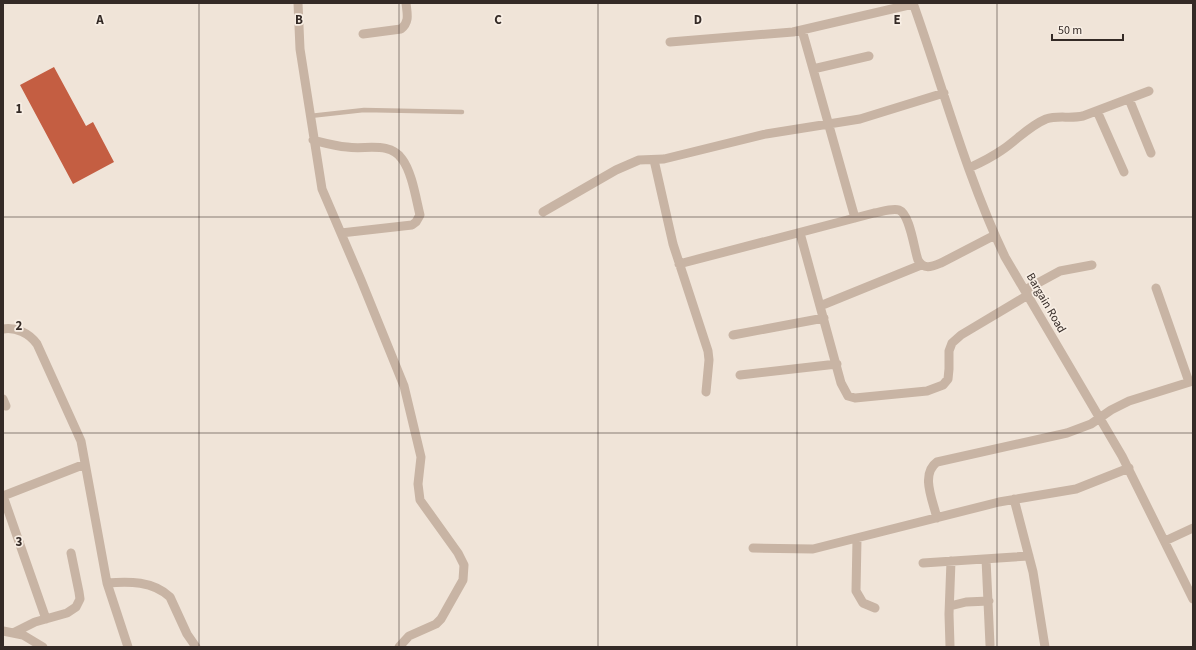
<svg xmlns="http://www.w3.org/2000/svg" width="1196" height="650" font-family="'Source Sans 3',sans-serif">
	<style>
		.building { fill: #c45e42 }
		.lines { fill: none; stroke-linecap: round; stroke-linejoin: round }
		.lane { stroke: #c8b4a4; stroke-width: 4.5 }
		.street { stroke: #c8b4a4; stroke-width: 9 }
		.grid { fill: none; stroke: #342a26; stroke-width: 1; stroke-opacity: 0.55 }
		.labels { text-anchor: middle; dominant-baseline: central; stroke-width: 3.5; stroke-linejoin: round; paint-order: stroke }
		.street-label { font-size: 12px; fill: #342a26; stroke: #f8eee4 }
		.grid-label { font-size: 13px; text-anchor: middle; font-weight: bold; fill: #342a26; stroke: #f8eee4; stroke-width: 3.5; stroke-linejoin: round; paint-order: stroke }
	</style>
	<rect width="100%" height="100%" fill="#f0e4d8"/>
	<path class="building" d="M54,67L86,126L93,122L114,162L73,184L20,85Z"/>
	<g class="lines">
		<path class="lane" d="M310,116L364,110L462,112"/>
		<path class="street" d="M298,3L300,49L322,189L361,280L404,386L421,457L418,484L420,500L458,553L464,565L463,580L441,619L436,624L409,636L399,647
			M913,3C943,87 966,175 1005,257L1122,456L1193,599
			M802,30L855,218
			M363,34L401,29C410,22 407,13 406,3
			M670,42L793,32L913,4
			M813,69L869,56
			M1129,99L1151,153
			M1097,111L1124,172
			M313,140C325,143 335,146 347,147C365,150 390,141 402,159C412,172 416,199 420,215L416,222L412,225L341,233
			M654,160L673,244L708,351L709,360L706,392
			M969,168C980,163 992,157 1002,150C1017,140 1029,126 1046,119C1058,115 1070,119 1083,116L1149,91
			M543,212L616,170L639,160L664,159L766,134L860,119L944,93
			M800,233L841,383L848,396L855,398L927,391L943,385L948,379L949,369V351L952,343L961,335L1028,295
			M679,264L874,213C881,212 892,208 899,210C910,214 914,249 918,260C924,270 931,267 941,263L995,235
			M1156,288L1189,382
			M1025,290L1060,271L1092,265
			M820,306L921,265
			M3,329C16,327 29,333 37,344L81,441L107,583L128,647
			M733,335L824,318
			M740,375L837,364
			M3,399L6,406
			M3,496L46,619
			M3,496L85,464
			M1014,499L1033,572L1045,647
			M937,518C933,501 920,474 937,462L1067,433L1091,424L1111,410L1129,401L1193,381
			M857,539L856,591L863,603L875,608
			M1165,541L1193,528
			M753,548L813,549L999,502L1076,489L1129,468
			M986,559L990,645
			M923,563L1029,556
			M107,583C129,581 153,581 170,597L187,634L196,647
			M950,606L966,602L989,601
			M3,631L23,635L43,647
			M15,632L35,622L67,613L76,607L80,599L79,592L71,553
			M950,646L949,614L951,561"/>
	</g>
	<path class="grid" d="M199,3V647M399,3V647M598,3V647M797,3V647M997,3V647M3,217H1193M3,433H1193"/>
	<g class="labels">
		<g class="street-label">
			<text transform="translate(1046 303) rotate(60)">Bargain Road</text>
		</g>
	</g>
	<g class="grid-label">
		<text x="100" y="24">A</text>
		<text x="299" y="24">B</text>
		<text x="498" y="24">C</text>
		<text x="698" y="24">D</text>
		<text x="897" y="24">E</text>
		<text x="19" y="113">1</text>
		<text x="19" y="330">2</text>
		<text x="19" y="546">3</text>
	</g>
	<rect width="1196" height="650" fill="none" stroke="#342a26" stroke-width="8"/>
	<path d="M1052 34v6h71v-6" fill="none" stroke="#342a26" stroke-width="2"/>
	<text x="1058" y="34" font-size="12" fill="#342a26" stroke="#f8eee4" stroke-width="3" paint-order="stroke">50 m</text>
</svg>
